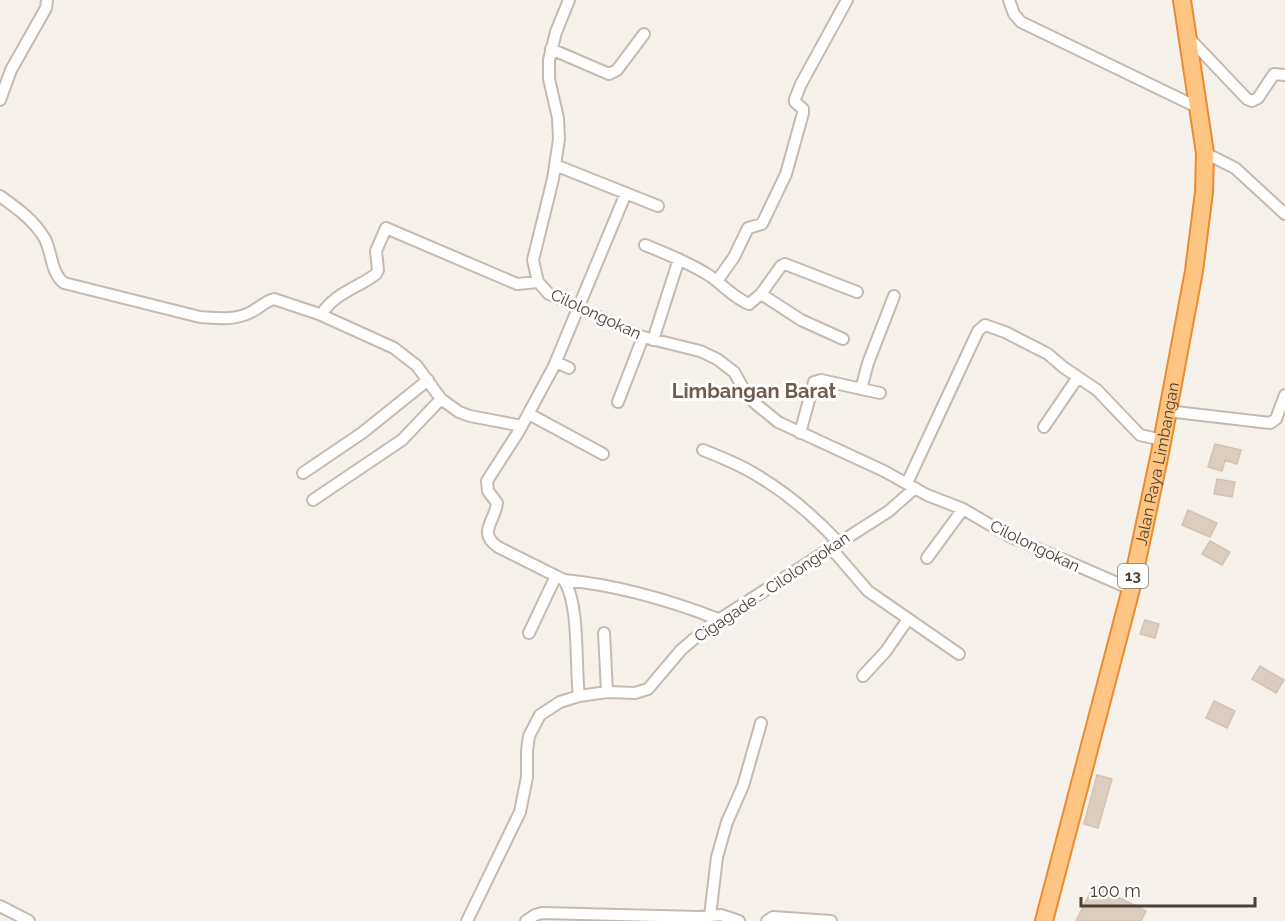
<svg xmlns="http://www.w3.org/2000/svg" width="1285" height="921" font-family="Raleway,sans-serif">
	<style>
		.building { fill: #dccdc1; stroke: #d5c1b0; stroke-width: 1.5 }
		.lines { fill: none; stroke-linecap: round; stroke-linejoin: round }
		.minor-casing { stroke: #c6baae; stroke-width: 14 }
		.trunk-casing { stroke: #ec8a2e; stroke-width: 20 }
		.minor { stroke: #fff; stroke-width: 10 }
		.trunk { stroke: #ffc683; stroke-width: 16 }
		.labels { text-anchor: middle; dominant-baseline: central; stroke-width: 6; stroke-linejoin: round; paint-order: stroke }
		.shield { fill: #fff; stroke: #817973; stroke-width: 1.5 }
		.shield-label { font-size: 15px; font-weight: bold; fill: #4b4037 }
		.street-label { font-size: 16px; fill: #4b4037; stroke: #fff }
		.quarter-label { font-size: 20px; font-weight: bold; fill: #6f5c4d; stroke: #fff }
	</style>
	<rect width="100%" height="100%" fill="#f6f1ea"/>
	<path class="building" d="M1215,444L1241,450L1237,464L1225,460L1222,471L1208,467Z
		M1217,479L1235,482L1232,497L1214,494Z
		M1188,510L1217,523L1210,537L1182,525Z
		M1210,541L1230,552L1222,565L1202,554Z
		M1145,620L1159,624L1155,638L1140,634Z
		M1260,666L1284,680L1276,693L1252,679Z
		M1214,701L1235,711L1227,728L1206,718Z
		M1097,775L1112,779L1098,828L1084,824Z
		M1094,885L1146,911L1141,921H1076Z"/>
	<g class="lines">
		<g class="minor-casing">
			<path id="minor" d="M569,0L556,32L549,60V79L558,118L559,139L553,179L533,260L538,282L549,294L643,337L700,351L717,359L734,372L746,393L756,404L778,422L884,471L927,495L963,509L1009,536L1131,589
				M1009,0L1014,14L1021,22L1199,108
				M1189,38L1247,99L1252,101L1258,98L1274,74L1285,75
				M551,49L609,74L617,70L644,34
				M0,100L11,70L46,8L47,0
				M1205,153L1235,168L1285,214
				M555,165L658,206
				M0,196C18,209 34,220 45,239C52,253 51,273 64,283L200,317C218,318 236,321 253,311C260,307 266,301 274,299L319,314L394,348L417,366L441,399L459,412L470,416L522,426
				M645,245C667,254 690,263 710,276C723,285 734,298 749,304L761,294L781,266L785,264L857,292
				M717,281L734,257L748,228L762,224L786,174L803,113V109L795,102V99L801,84L847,0
				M761,294L801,320L843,339
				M321,315C334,293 358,288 376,274L378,270L376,251L386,228L517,284L538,282
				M653,340L679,259
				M556,362L569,368
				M861,389L868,363L894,296
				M618,402L643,337
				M1167,411L1270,423L1276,419L1285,395
				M529,414L603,454
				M1044,427L1078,377
				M800,433L814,382L821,380L880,393
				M703,450C718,456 733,462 746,469C781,488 811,513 838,542
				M303,473L362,433L428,380
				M907,483L978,331L985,325L1005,332L1048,354L1063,367L1097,390L1140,435L1162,440
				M313,500L402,440L441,399
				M830,547L868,591L959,654
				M927,558L963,509
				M564,580C617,585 669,600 718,619
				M529,633L556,576
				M604,633L607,692
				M863,676L886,651L908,619
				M579,696C575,666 580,605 564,580L498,547C477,532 495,522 497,503L488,491L487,481L519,431L554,366L626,193
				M0,906L29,921
				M710,916L717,857L727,822L743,786L761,723
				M467,921L520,812L527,777V751L529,736L540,715L560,702L579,696L607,692L635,693L648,689L681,650L709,626L889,511L915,488
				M526,921L535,915L542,913L698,917L721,915L739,921
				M767,921L773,917L831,921"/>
		</g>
		<g class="trunk-casing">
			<g id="trunk">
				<path id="s1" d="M1044,921L1131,589L1160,453L1194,271L1204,192L1205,153L1182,0"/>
			</g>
		</g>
		<use href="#minor" class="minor"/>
		<use href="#trunk" class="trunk"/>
	</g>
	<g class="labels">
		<rect class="shield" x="1118" y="564" width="30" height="24" rx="4.5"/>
		<g class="shield-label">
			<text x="1133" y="576">13</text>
		</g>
		<g class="street-label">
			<text transform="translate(596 314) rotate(25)">Cilolongokan</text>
			<text stroke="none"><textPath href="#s1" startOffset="471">Jalan Raya Limbangan</textPath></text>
			<text transform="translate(1035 546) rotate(26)">Cilolongokan</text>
			<text transform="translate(772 587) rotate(-34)">Cigagade - Cilolongokan</text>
		</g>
		<g class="quarter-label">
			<text x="754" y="391">Limbangan Barat</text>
		</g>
	</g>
	<path d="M1081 897v9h174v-9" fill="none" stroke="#4b4037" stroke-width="3"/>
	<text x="1090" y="897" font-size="18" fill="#4b4037" stroke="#ffffff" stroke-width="4.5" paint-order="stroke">100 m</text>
</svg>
